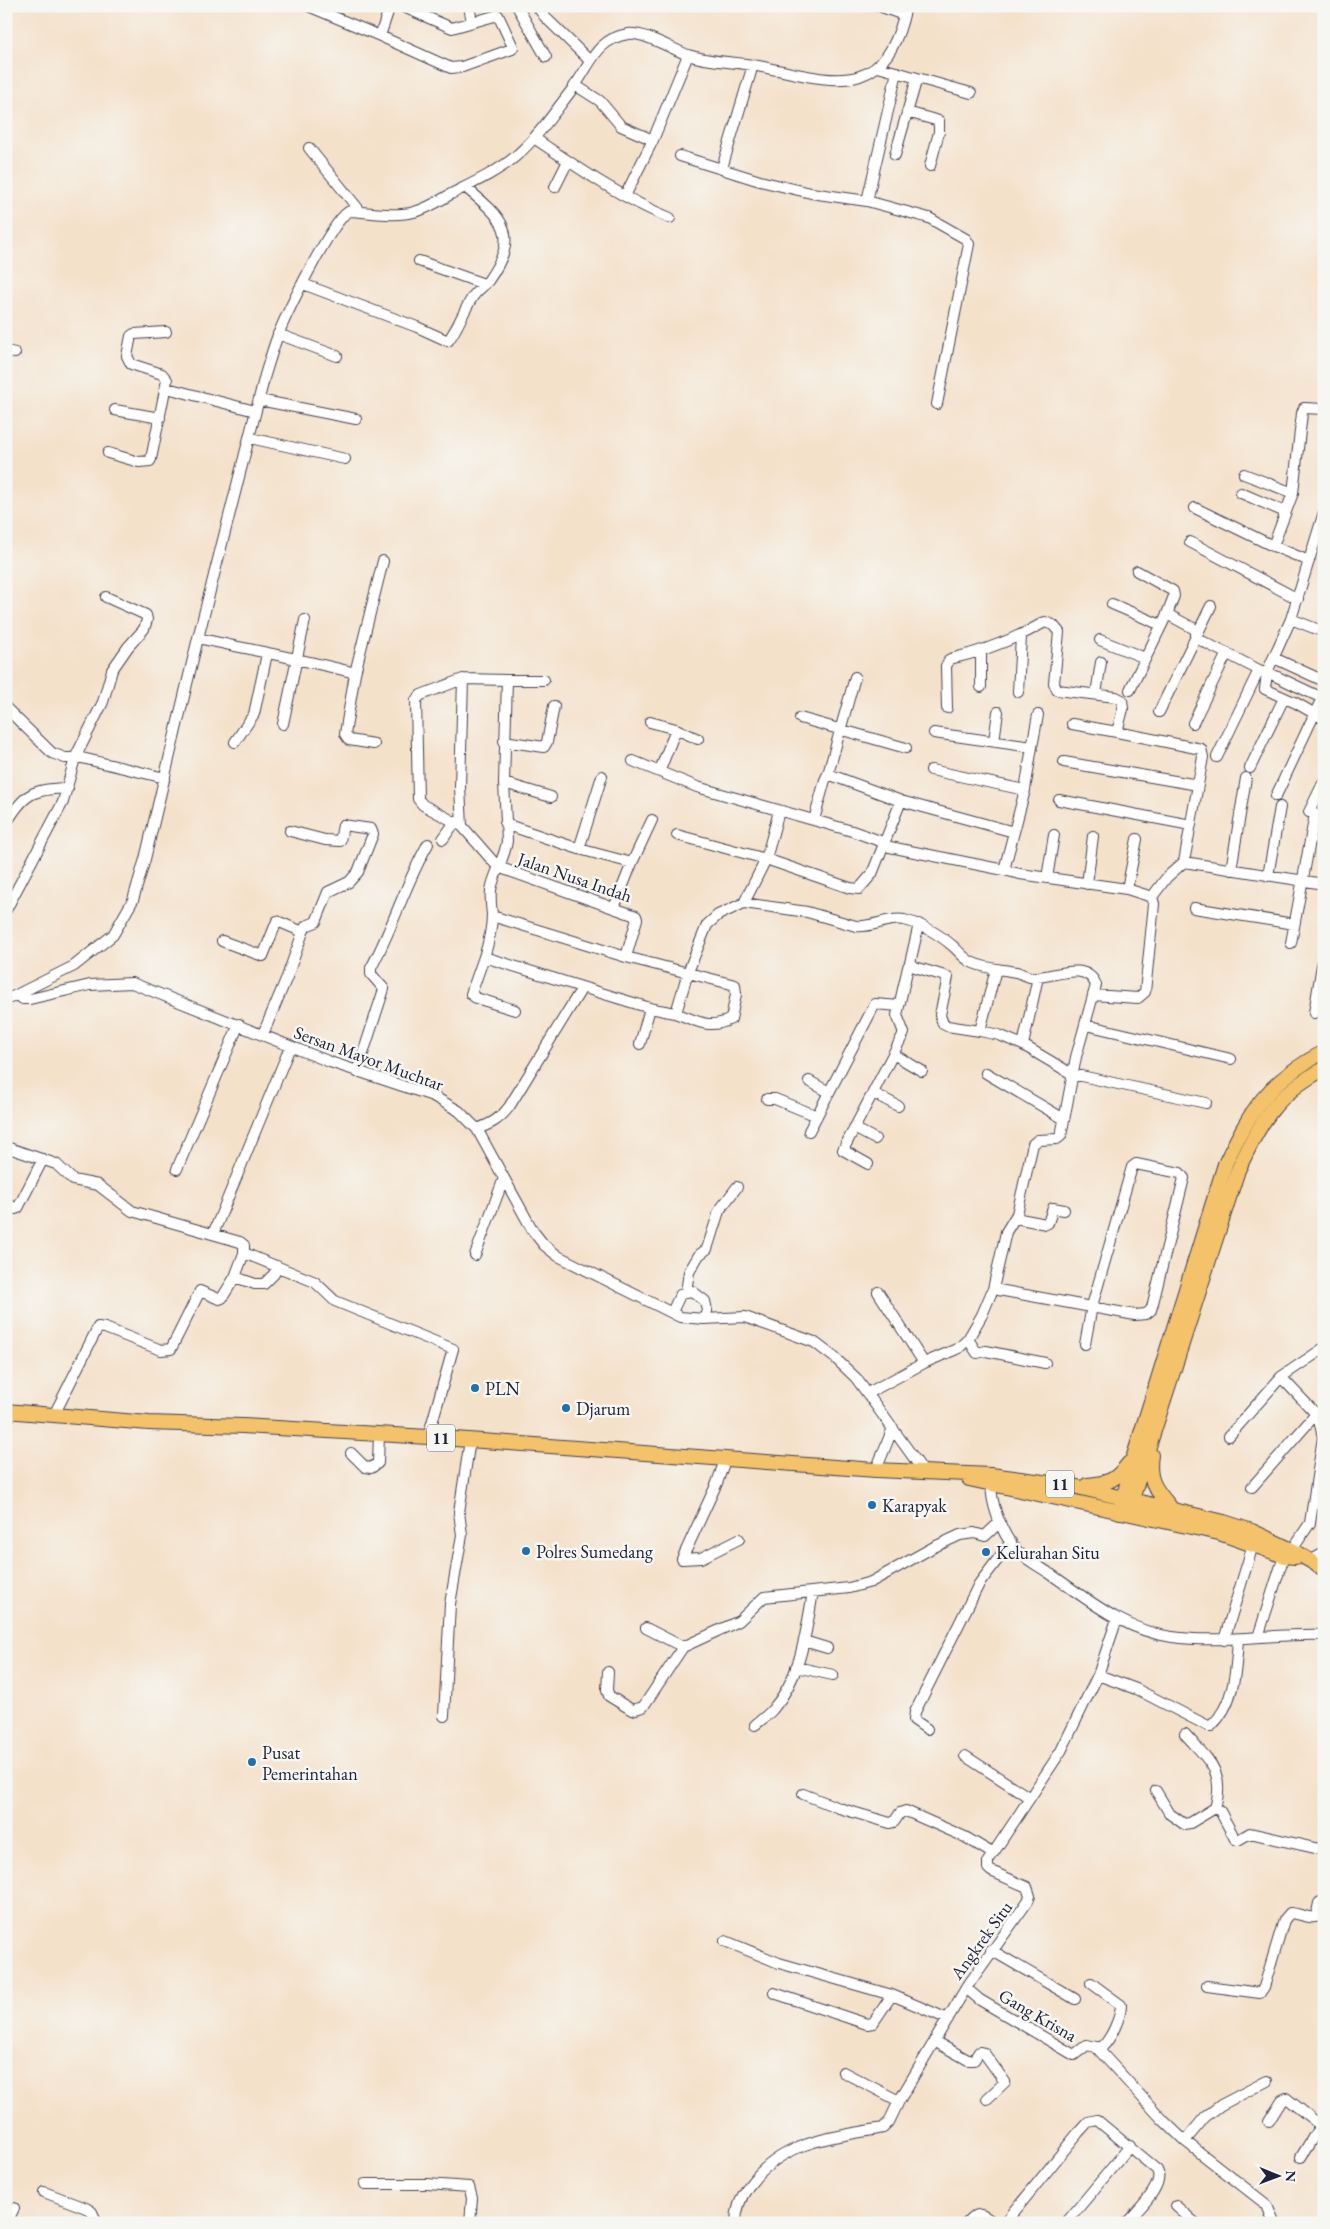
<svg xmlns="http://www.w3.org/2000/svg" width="1330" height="2229" font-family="'EB Garamond',serif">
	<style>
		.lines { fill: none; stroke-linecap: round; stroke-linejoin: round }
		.minor-casing { stroke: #423f50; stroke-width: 12 }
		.highway-casing { stroke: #423f50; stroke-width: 16 }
		.minor { stroke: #fff; stroke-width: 10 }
		.highway { stroke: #f3c26a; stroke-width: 14 }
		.poi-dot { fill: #1f6fb2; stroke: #f6f6f2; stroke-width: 2 }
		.labels { text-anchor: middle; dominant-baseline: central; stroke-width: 5; stroke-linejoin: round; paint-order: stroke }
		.shield { fill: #f6f6f2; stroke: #626272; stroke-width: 1 }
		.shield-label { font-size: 16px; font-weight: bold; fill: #22223b }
		.street-label { font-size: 18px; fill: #22223b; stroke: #f6f6f2 }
		.poi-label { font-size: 18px; fill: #22223b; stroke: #f6f6f2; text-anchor: start }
	</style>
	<rect width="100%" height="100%" fill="#f6f6f2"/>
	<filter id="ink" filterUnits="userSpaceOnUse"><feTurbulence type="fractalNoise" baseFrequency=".02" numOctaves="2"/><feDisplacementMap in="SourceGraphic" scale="10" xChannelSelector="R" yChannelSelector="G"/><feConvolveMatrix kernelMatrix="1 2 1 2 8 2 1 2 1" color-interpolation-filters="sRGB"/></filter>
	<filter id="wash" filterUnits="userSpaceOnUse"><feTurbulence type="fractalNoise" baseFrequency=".0096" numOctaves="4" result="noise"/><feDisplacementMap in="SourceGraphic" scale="20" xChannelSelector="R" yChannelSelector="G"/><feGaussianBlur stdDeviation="1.12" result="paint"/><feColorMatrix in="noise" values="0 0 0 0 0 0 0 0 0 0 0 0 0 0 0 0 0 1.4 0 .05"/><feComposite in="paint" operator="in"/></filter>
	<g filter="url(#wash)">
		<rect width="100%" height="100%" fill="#f4e1ca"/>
	</g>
	<g filter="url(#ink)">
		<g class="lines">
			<g class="minor-casing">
				<path id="minor" d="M308,6L380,36L390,6
					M469,6L472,22
					M517,6L546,57
					M537,6L545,17L589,60
					M879,6L904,15
					M380,36L451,68L462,67L512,49L513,47L498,15L452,28L401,6
					M878,67L971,93
					M897,72L867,201L929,218L966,239L969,244L937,404
					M575,85L600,101L621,126L653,140L625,196
					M907,112L939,121V132L930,166
					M534,138C577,167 621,198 670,218
					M653,140L688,55
					M309,148L360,211
					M895,155L917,78
					M680,156L760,181L811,193L867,201
					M722,168L753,65
					M555,187L568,161
					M419,261L484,284
					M303,284L417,327L448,341C458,328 463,312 472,298C476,291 483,287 488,281C521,234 504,219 465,187
					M278,334L337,356
					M6,351L15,353
					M167,388L255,411
					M259,400L356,419
					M115,410L160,418
					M250,438L345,459
					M108,453L139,462L150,461L151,459L167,380L162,374L131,364L127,356L131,336L134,334L166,332
					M1244,474L1293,493L1273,546
					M1241,493L1285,512
					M1293,493L1302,413L1304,408L1324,409
					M1195,508L1273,546L1309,561
					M1324,512C1313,548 1302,583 1291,619L1324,632
					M1190,542L1298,599
					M1137,571L1173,591L1174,596L1167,614
					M1112,604L1161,625
					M1291,619L1267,672L1265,689L1296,703L1324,719
					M198,638C250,650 303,659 355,673
					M1100,640L1145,658
					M1274,658L1324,681
					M507,680H544
					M981,687V652
					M1130,690L1167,614L1193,628L1196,631V638L1259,670L1267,672L1322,698L1324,695
					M1018,692L1021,636
					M1096,694L1101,662
					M6,708L52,753L65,758H82L165,778
					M947,708L946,666L950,659C985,651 1014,640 1045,622L1053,625L1059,632L1054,683L1057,690L1116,697L1122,700L1123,709L1117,732L1201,749L1203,757L1184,862L1167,877L1152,897
					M1159,712L1211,606
					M800,718L906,748
					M650,722L676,729L698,739
					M1193,723L1227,653
					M283,724L305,620
					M1072,724L1117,732
					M934,733L1032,747L1025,790L1004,870L1020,874L1127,889L1152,897L1154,904L1145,992L1138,998L1093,995
					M504,741L544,747L547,742L554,706
					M994,741L998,712
					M235,742L254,714L267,654
					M374,744L349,740L345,734L355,673L383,561
					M1032,747L1038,715
					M1217,757L1259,670
					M633,761L697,787L852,831L880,841L885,846L1004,870
					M1064,762L1198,785
					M1250,768L1284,698
					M660,770L676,729
					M931,770L1025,790
					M828,774L855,677
					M504,783L551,797
					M1276,796L1322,698
					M1059,800L1191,825
					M1309,812L1324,781
					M814,820L825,780L828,774L901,801L1014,832
					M6,824C24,793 33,789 68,788
					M505,824L579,849L632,863
					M462,826L423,805L418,799L416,700L421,695L463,679L507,680L504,783L507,841C505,858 494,873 491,890C490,899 491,905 492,914C492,927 488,945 484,957L650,1008C658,1010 666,1011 674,1013C695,1019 707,1031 731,1019L736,994L735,985L626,957L637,919L636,916L498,867L462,826L460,787L463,679
					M677,835L766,859L850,888L859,889L872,874L901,801
					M443,839L455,822
					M579,849L602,776
					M1184,862L1324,884
					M1231,870L1246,778
					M1268,876L1280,807
					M1047,878L1054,835
					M1087,884L1093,836
					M1127,889L1137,839
					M744,903L807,912L856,926C872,928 888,917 904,920C923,924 940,935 954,947C959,952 965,959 971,962C985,969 1001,969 1016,972C1021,973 1025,976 1030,977C1050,980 1085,958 1096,985L1076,1057L1061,1136L1057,1139L1038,1140L1033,1144L1017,1214L1006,1232L993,1289L982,1315L968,1339L959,1348L924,1363L868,1393
					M614,908L632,863L652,820
					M1194,908L1294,924
					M6,910L63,802L75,758L103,702L112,670L128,647L144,629L147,620L146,615L106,597
					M492,916L626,957
					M919,924L910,963L915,967L948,977L940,1015L943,1024L947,1026L980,1031L999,1035L1023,1045L1072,1074L1206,1103
					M222,941L263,956L277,921L303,932
					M1291,943L1315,814
					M484,957L471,994L476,998L515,1010
					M17,995L23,999H30L90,985L132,983L330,1062L433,1096L459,1111L477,1129L533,1231L544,1245L558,1256L680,1317L704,1319L745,1317L814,1342L835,1358L856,1378L924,1472
					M6,1000L74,966L113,935L133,900L145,859L198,638L265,375C269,362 273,348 278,335C286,315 334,215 350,211C370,212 394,217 414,212C427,209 439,201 451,194C471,184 499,171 516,156C538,137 556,110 574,87C591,64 596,39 628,34C644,32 672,49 688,55C712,63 733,61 758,66C832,81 886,103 906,6
					M676,1013L688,972L707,925L718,915L744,903L766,859L779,811
					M1314,1013L1324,953
					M1086,1025L1231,1059
					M980,1031L996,969
					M263,1034L287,977L303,932L306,926L316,922L328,892L349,882L358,872L373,834L371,829L343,825L340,841L325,840L290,831
					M640,1044L650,1008
					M1023,1045L1038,977
					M893,1054L922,1071
					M357,1072L384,989L371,974V968C393,928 405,884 428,844
					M986,1073L1064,1119
					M809,1081L829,1092
					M873,1093L898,1106
					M767,1099H775L817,1116
					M854,1128L875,1139
					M477,1129C491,1124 500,1119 509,1107L582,988
					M809,1131L875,1004L899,1006
					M6,1147L56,1164L73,1180L98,1185L132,1211L240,1242L244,1245V1253L235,1277
					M868,1164L843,1150L904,1033L897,1015L908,967L910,963
					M177,1169L239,1024
					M6,1202L15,1209L18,1208L43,1159
					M1015,1218L1046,1224L1048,1223L1053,1208L1064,1210
					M213,1234L290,1047
					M244,1253L315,1282L335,1301L453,1349L428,1437
					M475,1255L504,1178
					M993,1289L1135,1315L1146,1314L1151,1310L1153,1303L1184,1178L1180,1173L1136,1164L1132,1167L1092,1306L1085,1344
					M686,1292L692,1291L705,1301L707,1311L704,1319
					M878,1292L924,1363
					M672,1312L680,1295L686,1292L689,1272L699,1255L707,1249L719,1211L737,1187
					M968,1339L977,1353L986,1351L1045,1363
					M54,1415L98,1327L105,1328L161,1350L171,1349L200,1291L219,1299L222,1298L235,1277L255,1284H264L274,1274L277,1266
					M1229,1436L1281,1377
					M351,1453L365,1467L371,1468L378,1463L379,1435
					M725,1460L717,1483L682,1559L701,1558L739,1539
					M876,1470L893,1428
					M991,1478C990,1502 1000,1530 1015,1549C1023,1558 1039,1566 1049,1573C1087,1599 1125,1631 1172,1637C1223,1644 1273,1633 1324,1635
					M1252,1487L1316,1414
					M1292,1550L1310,1523L1323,1437L1318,1416L1281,1377L1324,1348
					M1310,1561L1324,1553
					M646,1628L683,1647
					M1258,1637L1284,1556
					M1224,1640L1253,1545
					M804,1641L827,1648
					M796,1667L833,1675
					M608,1672L607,1690L609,1696L632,1710L643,1707L683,1647L739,1621L764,1597L849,1588L871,1582L932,1548L960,1535L974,1533L985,1536L1000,1522
					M1098,1675L1136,1689L1208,1726H1211C1235,1704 1236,1669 1238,1639
					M444,1716L450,1604L462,1535L459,1512L470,1440
					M755,1725C761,1720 768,1715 773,1709C801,1677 806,1632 813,1592
					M927,1729L914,1720L915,1712L979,1584L1011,1542
					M1185,1734C1208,1760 1226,1771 1215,1808
					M965,1756L1030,1798
					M1156,1791L1170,1814L1184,1824L1190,1823L1215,1808L1220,1811L1235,1839L1238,1840L1250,1833L1319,1849L1324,1845
					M803,1794L839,1808L890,1823L894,1822L900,1813L906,1811L965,1837L992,1853
					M725,1941L779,1963L892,1995L948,2019
					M991,1950L1075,1999
					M1091,1983L1121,2005C1121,2017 1111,2039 1102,2047H1096L1163,2120L1185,2141L1267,2205L1274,2223
					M1207,1986L1260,1993L1264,1987L1284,1920L1290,1913C1299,1913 1308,1919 1316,1917L1319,1903L1324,1900
					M966,1988L980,2000L1074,2055L1087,2045L1096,2047
					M774,1993L867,2024L873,2023L892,1995
					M934,2041L968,2060H974L979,2052L984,2053L1005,2082L987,2099
					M843,2072L899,2101
					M1269,2121L1282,2100L1286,2098L1320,2125
					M1185,2141L1205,2117L1221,2105L1267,2081
					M1301,2157L1323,2121
					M365,2184H427L469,2187L472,2198L470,2223
					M44,2192L86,2208L92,2212L97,2223
					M1176,2206L1195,2223
					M7,2223L14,2208
					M736,2223C736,2210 741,2197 748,2187C782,2140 831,2138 883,2128L889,2122L899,2101L966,1988L1028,1901L1030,1896L1027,1887L991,1871L988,1868V1861L1061,1751L1098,1675L1117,1619
					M967,2223C977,2211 983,2213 993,2223
					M1005,2223L1078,2133L1088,2122L1097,2120L1157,2170C1165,2186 1137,2210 1127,2223
					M1066,2223L1130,2146"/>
			</g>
			<g class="highway-casing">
				<path id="highway" d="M6,1411L149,1423L243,1426L428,1437L876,1470L991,1475L1073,1486L1224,1522L1252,1531L1292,1550L1324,1569
					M1151,1455C1147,1481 1156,1490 1172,1509
					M969,1479L1219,1533L1284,1556L1295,1557
					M1087,1485C1109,1483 1115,1481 1129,1463
					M1133,1496L1238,1170C1261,1122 1274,1095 1324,1069
					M1120,1512L1133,1459L1225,1164C1251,1109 1268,1081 1324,1052"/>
			</g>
			<use href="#minor" class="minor"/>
			<use href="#highway" class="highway"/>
		</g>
	</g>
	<g class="poi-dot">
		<circle cx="475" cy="1388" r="5"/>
		<circle cx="566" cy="1408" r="5"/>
		<circle cx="872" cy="1505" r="5"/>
		<circle cx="526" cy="1551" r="5"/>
		<circle cx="986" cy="1552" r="5"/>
		<circle cx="252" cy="1762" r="5"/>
	</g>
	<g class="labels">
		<g class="shield">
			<rect x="427" y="1424.5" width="28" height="27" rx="4"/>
			<rect x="1046" y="1470.5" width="28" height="27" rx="4"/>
		</g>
		<g class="shield-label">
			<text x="441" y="1438">11</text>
			<text x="1060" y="1484">11</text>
		</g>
		<g class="street-label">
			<text transform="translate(575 877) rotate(19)">Jalan Nusa Indah</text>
			<text transform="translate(369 1058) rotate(20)">Sersan Mayor Muchtar</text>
			<text transform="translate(981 1940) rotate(-54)">Angkrek Situ</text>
			<text transform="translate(1038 2015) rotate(30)">Gang Krisna</text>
		</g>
		<g class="poi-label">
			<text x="485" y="1388">PLN</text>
			<text x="576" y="1408">Djarum</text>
			<text x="882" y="1505">Karapyak</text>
			<text x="536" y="1551">Polres Sumedang</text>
			<text x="996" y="1552">Kelurahan Situ</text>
			<text x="262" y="1752">Pusat<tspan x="262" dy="21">Pemerintahan</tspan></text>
		</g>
	</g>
	<rect width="1330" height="2229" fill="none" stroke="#f6f6f2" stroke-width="25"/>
	<g transform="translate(1278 2176) rotate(91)" stroke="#f6f6f2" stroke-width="4" paint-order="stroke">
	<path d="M0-4L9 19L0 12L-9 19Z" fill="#22223b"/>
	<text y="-8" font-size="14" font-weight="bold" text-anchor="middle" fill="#22223b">N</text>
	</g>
</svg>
